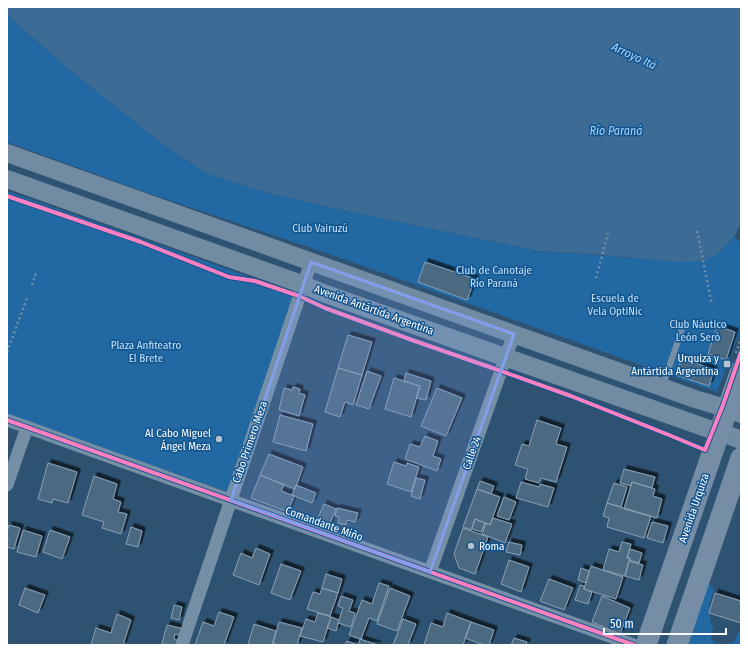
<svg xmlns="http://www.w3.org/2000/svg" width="748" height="652" font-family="'Fira Sans Condensed',sans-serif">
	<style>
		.green { fill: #2269a3 }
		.water { fill: #3c6b95 }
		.building { fill: #4b6981; stroke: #8aa0b4; filter: url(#shadow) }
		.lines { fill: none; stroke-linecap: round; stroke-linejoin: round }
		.path { stroke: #758fa6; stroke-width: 2.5; stroke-dasharray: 2 3; stroke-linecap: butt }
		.lane { stroke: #758fa6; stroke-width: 6 }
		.street { stroke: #758fa6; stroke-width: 13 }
		.secondary { stroke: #718ca2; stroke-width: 18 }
		.primary { stroke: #758ea5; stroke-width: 21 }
		.cycleway-casing { stroke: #12548e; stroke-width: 6 }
		.cycleway { stroke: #ff80c0; stroke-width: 4 }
		.marked { fill: #839eea; fill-opacity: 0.2; stroke: #839eea; stroke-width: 3; stroke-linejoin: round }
		.poi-dot { fill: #b6c2ce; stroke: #12548e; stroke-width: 1.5 }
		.labels { text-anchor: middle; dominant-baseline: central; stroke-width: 3; stroke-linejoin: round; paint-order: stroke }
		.park-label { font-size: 11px; fill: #c2e2fd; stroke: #12548e }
		.street-label { font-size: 11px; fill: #fff; stroke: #12548e }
		.poi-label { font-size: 11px; fill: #fff; stroke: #12548e; text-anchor: end }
		.water-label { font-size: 12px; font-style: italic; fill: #a6d4f9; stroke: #12548e }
	</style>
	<defs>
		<filter id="shadow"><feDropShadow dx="3.5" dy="-3.5" stdDeviation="0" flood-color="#0009"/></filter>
	</defs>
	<rect width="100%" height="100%" fill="#2e5272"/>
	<path class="green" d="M7,13L16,23L71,71L164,145L208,174L264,192L351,212L539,251L691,262C714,259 719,253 734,237L741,242V329L717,392L332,255L148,193L7,142Z
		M7,191L298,294L228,492L7,414Z
		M706,582L710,584L714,590L709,605L710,620L713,628L711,639L718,645H685Z
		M741,627V645H726L734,642Z"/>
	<path class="water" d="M7,7H741V222L734,237L718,254L703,261L691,262H680L603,255L539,251L351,212L264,192L208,174L164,145L71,71L16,23L7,13Z"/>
	<path class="building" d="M425,262L475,279L467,300L418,282Z
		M717,326L735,332L726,360L708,354Z
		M348,335L372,342L362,375L338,368Z
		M682,358L714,370L709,386L676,375Z
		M338,368L362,375L353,405L345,402L340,417L325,412Z
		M367,371L381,376L369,409L356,405Z
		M406,373L431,381L426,400L416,398L420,386L404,381Z
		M394,378L420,386L411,417L385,409Z
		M293,387L300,389L299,393L305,395L299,416L279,410L284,388L292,390Z
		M437,388L462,398L446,436L421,426Z
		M280,415L313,424L306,451L273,442Z
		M537,420L561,428L556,444L567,447L556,482L541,478L539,483L525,479L528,469L515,465L522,444L529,446Z
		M425,436L438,441L433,456L441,459L437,471L405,459L410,444L420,447Z
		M269,454L303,467L295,489L260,475Z
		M394,462L406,466L407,463L419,467L411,492L387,484Z
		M48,463L77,472L68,503L53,499L52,503L38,499Z
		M624,469L655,477L652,488L632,482L631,486L620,483Z
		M260,475L284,485L281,491L294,496L288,512L251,498Z
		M94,476L117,484L113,499L121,502L118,512L127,514L121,534L102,528L104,522L82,515Z
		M416,478L425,480L420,499L411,496Z
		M480,481L494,486L491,494L477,489Z
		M521,482L539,487L540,484L554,488L548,507L516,498Z
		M632,482L655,489L653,496L662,499L657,518L624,509Z
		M614,483L627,487L621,507L607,503Z
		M296,485L316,493L312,503L292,495Z
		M477,489L500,497L490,525L475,519L471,530L463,527Z
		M504,497L516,502L509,520L497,516Z
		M607,503L651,516L644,538L607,527L609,518L603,516Z
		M324,504L336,509L328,528L316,523Z
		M337,508L358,513L355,522L347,520L346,525L338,523L339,517L335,516Z
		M493,518L512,524L505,543L482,534L486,523L490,525Z
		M475,519L485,523L481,532L472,529Z
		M652,522L668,526L663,543L647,538Z
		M9,525L20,528L14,549L7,547V532Z
		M131,527L142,531L138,547L126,544Z
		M463,528L488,537L475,574L459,568L454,554Z
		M23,530L42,536L36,557L17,552Z
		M50,530L70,537L62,559L43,552Z
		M509,542L522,545L520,555L506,552Z
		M622,542L631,544L627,558H630L625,576L603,570L609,549L619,552Z
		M256,548L270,554L259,585L233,575L241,553L252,558Z
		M630,549L642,553L639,563L630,560V558H627Z
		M509,560L529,567L521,592L501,584Z
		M629,561L643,565L639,580L625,576Z
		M281,564L301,571L290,600L271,593Z
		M591,566L623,577L616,599L584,589Z
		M581,568L589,571L586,583L578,580Z
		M326,574L342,579L338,593L322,588Z
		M549,579L573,588L564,610L540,601Z
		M379,583L389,586L377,621L369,618L361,639L349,635L362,600L372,604Z
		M580,585L584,586V589L592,592L588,604L575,600Z
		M25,588L45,595L38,613L19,605Z
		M322,588L338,593L330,616L307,609L313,592L320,594Z
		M390,588L410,596L397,631L377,624Z
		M715,593L741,601V623L709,613Z
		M341,596L353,600L349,611L355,613L351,627L338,623L343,608L338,606Z
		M602,596L630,608L620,634L592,622Z
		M174,605L182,607L179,620L171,618Z
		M219,612L234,617L224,645H195L203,622L214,626Z
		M318,613L331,617L323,642L300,636L306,619L315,622Z
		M447,613L471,622L463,645H442L440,644L439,645H424L431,623L443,627Z
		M117,614L131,620L123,645H91L96,628L111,633Z
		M331,617L339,620L336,631L327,628Z
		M403,619L416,624L408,645H393Z
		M279,622L302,628L297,645H278L273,643Z
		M471,622L494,630L489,645H484L465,638Z
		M254,624L276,631L272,645H248Z
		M167,625L184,629L182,636L175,634L174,639L179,641L178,645L162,644Z
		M514,638L527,642L526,645H511Z
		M360,639L378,645H345L347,641L358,645Z"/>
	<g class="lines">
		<path class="path" d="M697,231L712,305
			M596,278L608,233
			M32,285L36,273
			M7,352L27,298
			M736,353L741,338"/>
		<path class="lane" d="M663,385L683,326"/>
		<path class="street" d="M7,420L634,645
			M7,485L27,427
			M430,572L514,334
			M182,645L311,262"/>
		<path class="secondary" d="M7,153L695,399C711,404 726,408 741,414
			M7,179L296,282L326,294L709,429L720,432L741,440"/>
		<path class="primary" d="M646,645L741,370
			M677,645L741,458"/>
		<g class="cycleway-casing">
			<path id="cycleway" d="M7,196L141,242L229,277L255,281L299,296L325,308L412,340L501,371L571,396L669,435L705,450L723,405L741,352
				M7,420L634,645"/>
		</g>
		<use href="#cycleway" class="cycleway"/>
	</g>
	<path class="marked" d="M311,262L514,334L430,572L231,500Z"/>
	<g class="poi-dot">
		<rect x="723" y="360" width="8" height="8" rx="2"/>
		<circle cx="219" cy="439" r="4"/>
		<circle cx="471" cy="546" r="4"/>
	</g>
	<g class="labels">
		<g class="park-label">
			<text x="320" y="228">Club Vairuzú</text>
			<text x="494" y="270">Club de Canotaje<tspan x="494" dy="13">Río Paraná</tspan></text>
			<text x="615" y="298">Escuela de<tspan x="615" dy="13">Vela OptiNic</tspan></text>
			<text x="698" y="324">Club Náutico<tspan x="698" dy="13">León Seró</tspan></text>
			<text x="146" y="345">Plaza Anfiteatro<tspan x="146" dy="13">El Brete</tspan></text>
		</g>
		<g class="street-label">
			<text transform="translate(374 310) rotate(20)">Avenida Antártida Argentina</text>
			<text transform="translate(250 442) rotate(-71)">Cabo Primero Meza</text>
			<text transform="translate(472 453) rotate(-70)">Calle 24</text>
			<text transform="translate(694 508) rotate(-71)">Avenida Urquiza</text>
			<text transform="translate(324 524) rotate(20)">Comandante Miño</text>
		</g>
		<g class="poi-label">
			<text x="719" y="358">Urquiza y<tspan x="719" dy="13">Antártida Argentina</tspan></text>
			<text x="211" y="433">Al Cabo Miguel<tspan x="211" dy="13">Ángel Meza</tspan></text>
			<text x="479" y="546" text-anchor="start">Roma</text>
		</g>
		<g class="water-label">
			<text transform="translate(634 56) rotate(25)">Arroyo Itá</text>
			<text x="616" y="131">Río Paraná</text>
		</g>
	</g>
	<rect width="748" height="652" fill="none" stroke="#ffffff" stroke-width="16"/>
	<path d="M604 628v6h122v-6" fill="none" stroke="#ffffff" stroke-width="2"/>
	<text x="610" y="628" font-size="12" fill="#ffffff" stroke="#12548e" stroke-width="3" paint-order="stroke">50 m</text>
</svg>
